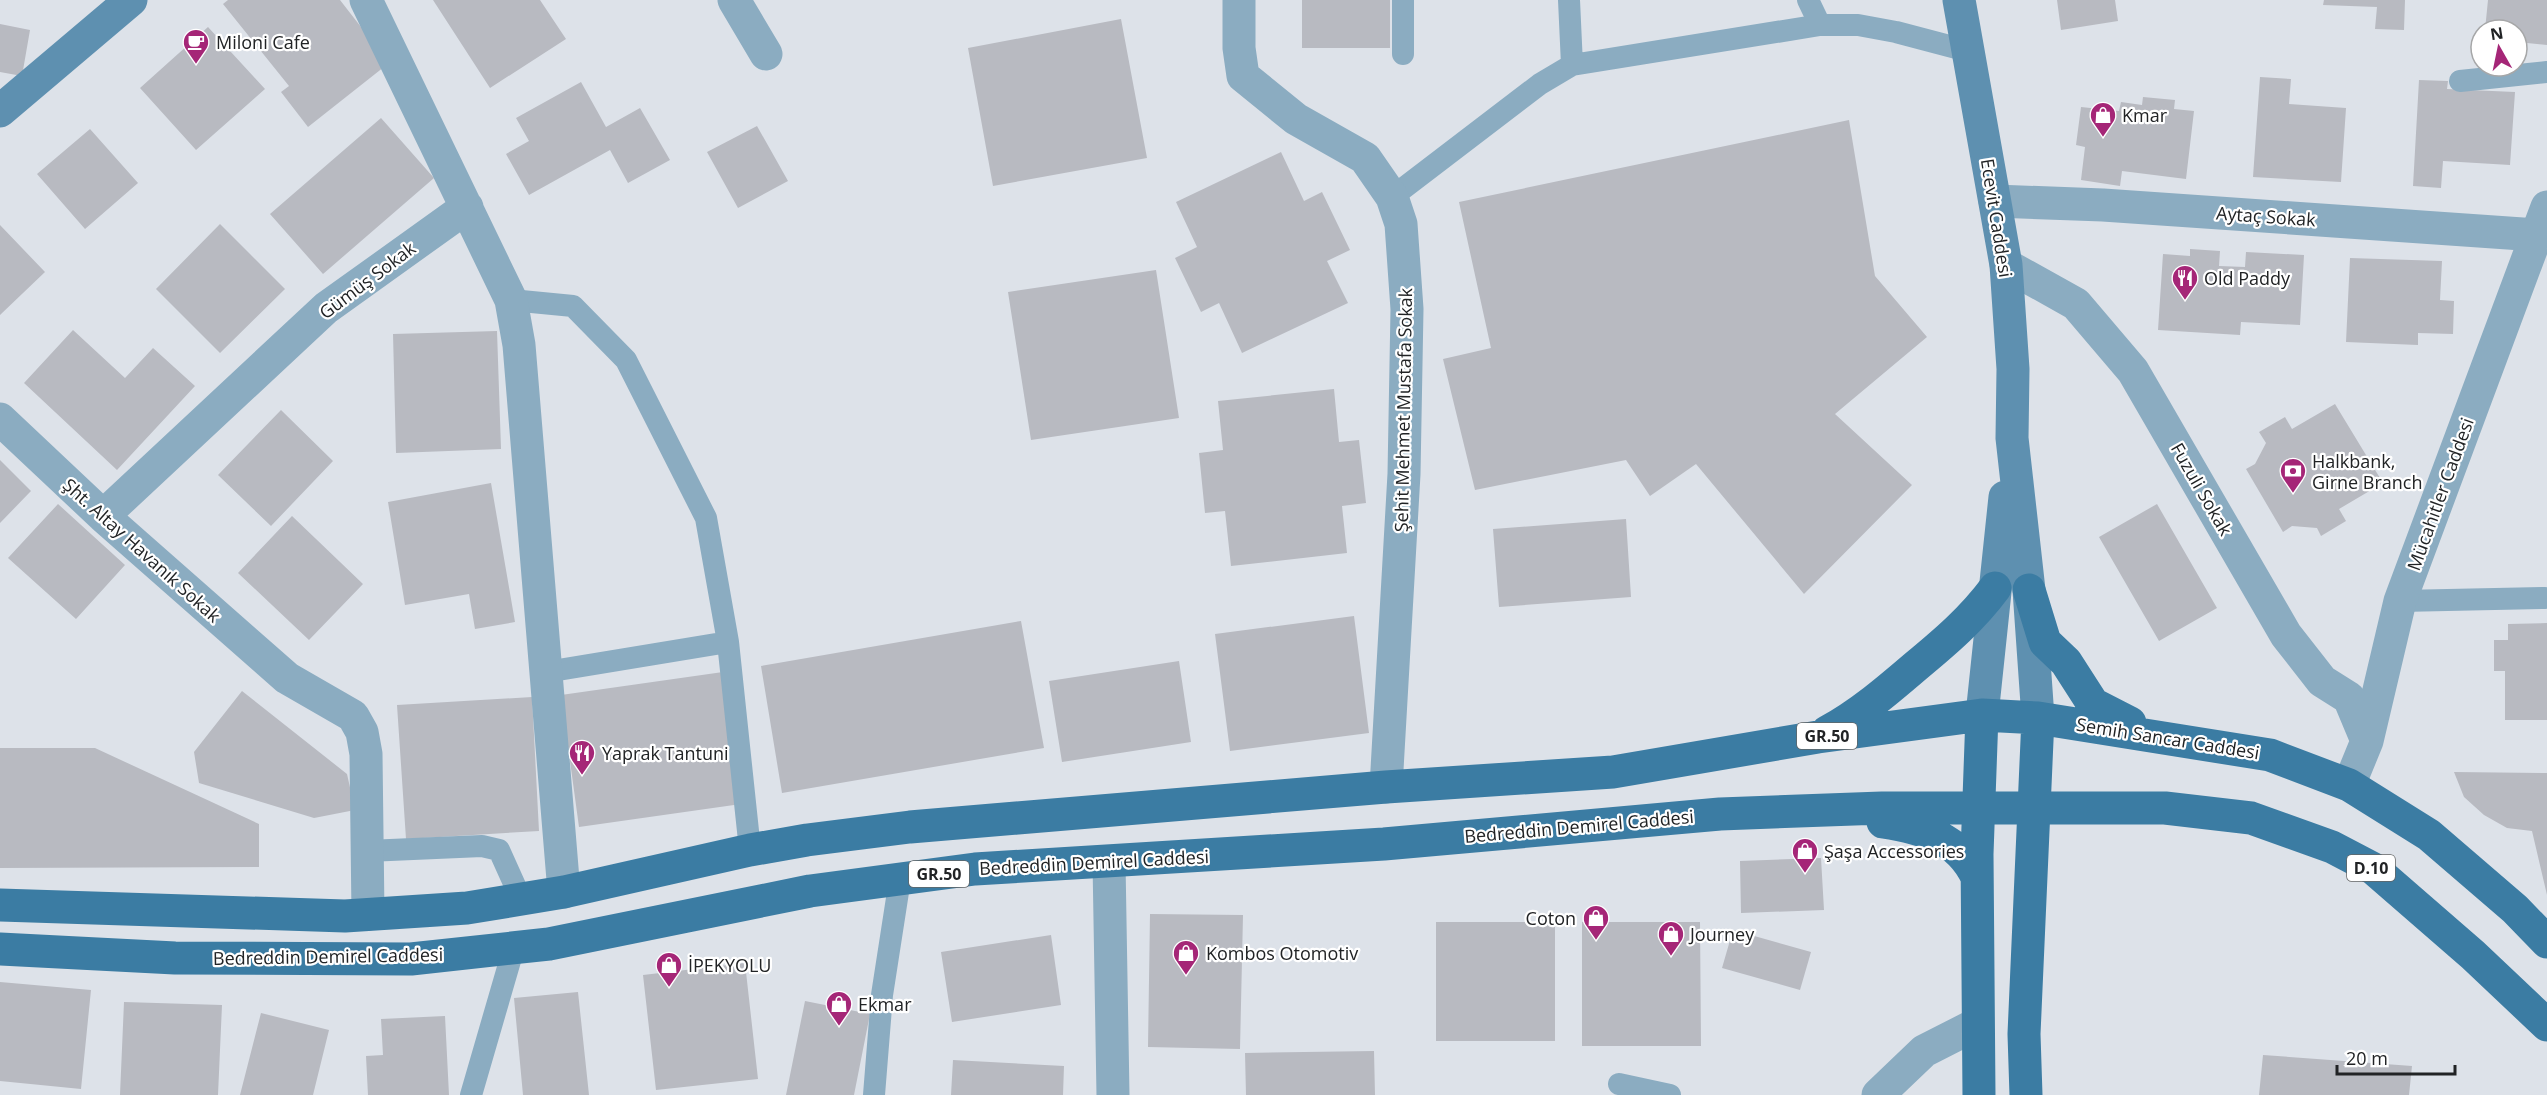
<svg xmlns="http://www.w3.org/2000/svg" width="2547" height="1095" font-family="'Open Sans',sans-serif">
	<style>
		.building { fill: #b8bac1 }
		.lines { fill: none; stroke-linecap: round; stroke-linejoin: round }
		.lane { stroke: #8bacc1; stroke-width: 22 }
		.street { stroke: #8bacc1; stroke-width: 33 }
		.secondary { stroke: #5e90b0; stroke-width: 33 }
		.primary { stroke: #3b7ca3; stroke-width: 33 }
		.labels { text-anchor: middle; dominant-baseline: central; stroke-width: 4.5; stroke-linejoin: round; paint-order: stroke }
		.shield { fill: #fff; stroke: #646566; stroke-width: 1.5 }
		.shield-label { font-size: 16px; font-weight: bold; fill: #212325 }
		.poi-label { font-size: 18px; fill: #212325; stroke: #fff; text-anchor: start }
		.street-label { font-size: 18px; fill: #212325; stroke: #fff }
	</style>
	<rect width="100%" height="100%" fill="#dde2e9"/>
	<path class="building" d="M228,0H340L389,63L308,127L281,92L289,86L223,4Z
		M433,0H540L566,39L490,88Z
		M1302,0H1390V48H1302Z
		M2057,0H2115L2118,21L2061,30Z
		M2324,0H2405L2404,30L2375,29L2377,7L2323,5Z
		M2488,0H2547V45L2517,42V30H2485Z
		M1121,19L1147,158L993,186L968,48Z
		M0,24L30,30L22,76L0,72Z
		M208,27L265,89L196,150L140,88Z
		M2260,77L2291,79L2289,104L2346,108L2341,182L2253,177Z
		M2419,80L2448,81L2447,89L2515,92L2510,165L2443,161L2441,188L2413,186Z
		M581,82L606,127L640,108L670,160L628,183L610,150L529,195L506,154L529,141L516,118Z
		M2143,97L2175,100L2174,109L2194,111L2186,179L2122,171L2120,186L2081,180L2085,147L2076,145L2081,107L2119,111L2121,102L2142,105Z
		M381,118L434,178L323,274L270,214Z
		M1849,120L1875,276L1927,337L1835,414L1912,485L1804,594L1696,464L1650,496L1626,460L1475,490L1443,359L1491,348L1459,202Z
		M757,126L788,181L738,208L707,152Z
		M90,129L138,183L85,229L37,174Z
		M1281,152L1304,201L1322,192L1350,250L1327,261L1348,303L1242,353L1219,303L1201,312L1175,258L1197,247L1176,202Z
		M220,224L285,289L220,353L156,289Z
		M0,225L45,272L0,315Z
		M2190,249L2220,251L2219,266L2245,267L2246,252L2304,255L2300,325L2241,322L2240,335L2158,330L2163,254L2190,256Z
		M2350,258L2442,261L2440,300L2454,301L2453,334L2418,333V345L2346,342Z
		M1156,270L1179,418L1031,440L1008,292Z
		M73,330L125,378L153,348L195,386L117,470L24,383Z
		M497,331L501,449L396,453L393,334Z
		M1334,389L1339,442L1359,440L1366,503L1342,506L1347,553L1231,566L1225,511L1205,513L1199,453L1223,450L1218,401Z
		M2335,404L2383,483L2339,509L2346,521L2321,536L2317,528L2292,526L2283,532L2246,469L2255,464L2266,443L2259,432L2285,417L2292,429Z
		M281,410L333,461L271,526L218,475Z
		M0,460L31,491L0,523Z
		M491,483L515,622L475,629L469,594L405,605L388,502Z
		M58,504L125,565L76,619L8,558Z
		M2157,504L2217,608L2159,641L2099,537Z
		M292,516L363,584L309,640L238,573Z
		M1626,519L1631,597L1499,607L1493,529Z
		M1354,616L1369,733L1230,751L1215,634Z
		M1021,621L1044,748L782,793L761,666Z
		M2547,623V720H2505V671H2494V640H2508V624Z
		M1179,661L1191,742L1062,762L1049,681Z
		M723,672L741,804L579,827L561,695Z
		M242,691L347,774L355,810L314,818L199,783L194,752Z
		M532,697L539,831L406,839L397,705Z
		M0,748H95L259,824V867L0,868Z
		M2454,772L2547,773V895L2532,831L2507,828L2484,815L2464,797Z
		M1821,858L1824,910L1741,913L1740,861Z
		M1150,914L1243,915L1240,1049L1148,1047Z
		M1436,922H1555V1041H1436Z
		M1582,922H1700L1701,1046H1582Z
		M1733,930L1811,952L1800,990L1722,968Z
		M1051,935L1061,1005L952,1022L941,952Z
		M745,963L758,1079L656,1090L643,975Z
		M0,982L91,990L81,1089L0,1081Z
		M578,992L589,1095H523L514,998Z
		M805,1001L870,1014L854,1095H786Z
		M124,1002L222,1005L218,1095H120Z
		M261,1013L329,1030L313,1095H240Z
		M445,1016L449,1095H368L366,1056L383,1055L381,1019Z
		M1374,1051L1375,1095H1246L1245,1053Z
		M2263,1055L2412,1066L2409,1095H2259Z
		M953,1060L1064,1066L1063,1095H951Z"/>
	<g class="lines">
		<path class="lane" d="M1569,0L1572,65
			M1808,0L1820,25
			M1403,54V0
			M2460,81L2547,72
			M1392,197L1540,84L1572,65L1820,25H1858L1896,32L1968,51
			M511,300L573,306L626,360L706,518L728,642L750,850
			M2400,601L2545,598
			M546,672L728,642
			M367,851L482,846L499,850L521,899
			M1619,1084L1670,1095
			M471,1095L514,947
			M874,1095L882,995L900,879"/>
		<path class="street" d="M366,0L511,300L519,345L564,892
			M734,0L766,54
			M1239,0V48L1243,76L1296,119L1365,158L1392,197L1401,224L1407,309L1404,474L1386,787
			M1995,201L2103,205L2537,235
			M2006,265L2076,304L2133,371L2286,635L2322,681L2349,698L2367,741
			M0,419L103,516L287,678L353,716L362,732L366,754L368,914
			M103,516L326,308L467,207
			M2349,785L2367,741L2400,601L2547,207
			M1109,862L1113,1095
			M1878,1095L1924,1051L1977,1024"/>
		<path class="secondary" d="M1959,0L2006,265L2013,369L2012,438L2029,590L2038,718
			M0,111L131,0
			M1982,715L2005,497"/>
		<path class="primary" d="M2029,590L2045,642L2066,662L2093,704L2130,723
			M1827,732C1860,714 1888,690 1916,666C1945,642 1972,619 1995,588
			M1883,822C1923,828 1959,838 1977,877
			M0,905L345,916L467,908L564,892L750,850L807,840L910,827L1386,787L1613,772L1818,737L1982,715L2038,718L2270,755L2349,785L2429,835L2515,909L2547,942
			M0,949L175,958L411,959L549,944L810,891L975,869L1384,844L1720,814L1882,808H2165L2251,818L2332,847L2374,869L2473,955L2547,1025
			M1979,1095L1977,854L1982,715
			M2026,1095L2024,1034L2038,718"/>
	</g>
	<defs>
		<g id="cafe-pin" transform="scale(1.35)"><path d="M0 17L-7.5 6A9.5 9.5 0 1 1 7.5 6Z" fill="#a52677" stroke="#fff"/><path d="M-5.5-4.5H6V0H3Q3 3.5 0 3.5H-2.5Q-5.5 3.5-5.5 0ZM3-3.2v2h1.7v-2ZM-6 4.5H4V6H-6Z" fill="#fff"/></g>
		<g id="shop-pin" transform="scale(1.35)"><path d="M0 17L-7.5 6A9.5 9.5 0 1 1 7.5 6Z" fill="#a52677" stroke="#fff"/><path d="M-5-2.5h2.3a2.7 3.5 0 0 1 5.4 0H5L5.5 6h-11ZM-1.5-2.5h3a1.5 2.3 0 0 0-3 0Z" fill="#fff"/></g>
		<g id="restaurant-pin" transform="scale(1.35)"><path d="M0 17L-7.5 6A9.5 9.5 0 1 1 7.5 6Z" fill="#a52677" stroke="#fff"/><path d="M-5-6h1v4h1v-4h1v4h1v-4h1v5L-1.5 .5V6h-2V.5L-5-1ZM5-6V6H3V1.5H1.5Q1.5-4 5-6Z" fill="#fff"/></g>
		<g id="bank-pin" transform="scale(1.35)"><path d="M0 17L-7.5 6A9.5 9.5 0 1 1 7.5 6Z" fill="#a52677" stroke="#fff"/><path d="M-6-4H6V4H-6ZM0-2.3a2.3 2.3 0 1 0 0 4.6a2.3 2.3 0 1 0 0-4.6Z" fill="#fff"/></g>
	</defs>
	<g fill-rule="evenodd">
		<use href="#cafe-pin" x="196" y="42"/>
		<use href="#shop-pin" x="2103" y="115"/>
		<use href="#restaurant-pin" x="2185" y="278"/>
		<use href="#bank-pin" x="2293" y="471"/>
		<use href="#restaurant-pin" x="582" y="753"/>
		<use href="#shop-pin" x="1805" y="851"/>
		<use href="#shop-pin" x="1596" y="918"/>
		<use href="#shop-pin" x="1671" y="934"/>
		<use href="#shop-pin" x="1186" y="953"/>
		<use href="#shop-pin" x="669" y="965"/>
		<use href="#shop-pin" x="839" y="1004"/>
	</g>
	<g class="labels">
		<g class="shield">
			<rect x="1797" y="723" width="60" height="26" rx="4.5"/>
			<rect x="2347" y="855" width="48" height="26" rx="4.5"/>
			<rect x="909" y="861" width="60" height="26" rx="4.5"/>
		</g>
		<g class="shield-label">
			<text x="1827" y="736">GR.50</text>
			<text x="2371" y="868">D.10</text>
			<text x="939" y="874">GR.50</text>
		</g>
		<g class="poi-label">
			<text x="216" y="42">Miloni Cafe</text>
			<text x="2122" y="115">Kmar</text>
			<text x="2204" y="278">Old Paddy</text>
			<text x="2312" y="461">Halkbank,<tspan x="2312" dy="21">Girne Branch</tspan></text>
			<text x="602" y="753">Yaprak Tantuni</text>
			<text x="1824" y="851">Şaşa Accessories</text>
			<text x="1576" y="918" text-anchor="end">Coton</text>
			<text x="1690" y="934">Journey</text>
			<text x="1206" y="953">Kombos Otomotiv</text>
			<text x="688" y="965">İPEKYOLU</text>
			<text x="858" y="1004">Ekmar</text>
		</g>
		<g class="street-label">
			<text transform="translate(2266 216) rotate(4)">Aytaç Sokak</text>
			<text transform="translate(1997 218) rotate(81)">Ecevit Caddesi</text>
			<text transform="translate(367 280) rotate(-37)">Gümüş Sokak</text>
			<text transform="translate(1403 410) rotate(-89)">Şehit Mehmet Mustafa Sokak</text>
			<text transform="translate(2202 489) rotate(60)">Fuzuli Sokak</text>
			<text transform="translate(2440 494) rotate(-70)">Mücahitler Caddesi</text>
			<text transform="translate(142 550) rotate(42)">Şht. Altay Havanık Sokak</text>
			<text transform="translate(2168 738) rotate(9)">Semih Sancar Caddesi</text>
			<text transform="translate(1579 826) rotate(-5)">Bedreddin Demirel Caddesi</text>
			<text transform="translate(1094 862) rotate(-3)">Bedreddin Demirel Caddesi</text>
			<text transform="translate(328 956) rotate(-1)">Bedreddin Demirel Caddesi</text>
		</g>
	</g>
	<g transform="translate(2499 48) rotate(351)"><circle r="28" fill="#ffffff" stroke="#a6a7a8" stroke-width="1.5"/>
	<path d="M0-4.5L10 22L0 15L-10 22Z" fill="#a52677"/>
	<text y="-9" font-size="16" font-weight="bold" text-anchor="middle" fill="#212325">N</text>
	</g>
	<path d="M2337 1065v9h118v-9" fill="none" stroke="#212325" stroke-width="3"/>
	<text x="2346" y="1065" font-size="18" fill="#212325" stroke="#ffffff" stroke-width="4.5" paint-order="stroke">20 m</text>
</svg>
